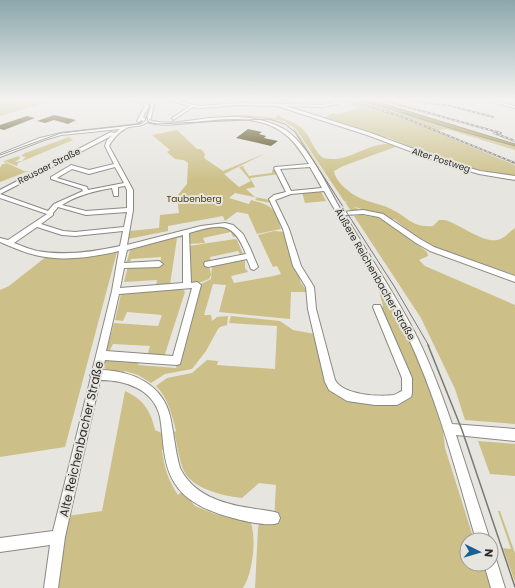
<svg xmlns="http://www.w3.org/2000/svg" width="515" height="588" font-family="Poppins,sans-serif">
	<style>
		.green { fill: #ccc088 }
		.water { fill: #a29352; stroke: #7f7546 }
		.building { fill: #443903 }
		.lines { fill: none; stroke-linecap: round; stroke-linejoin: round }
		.minor-casing { stroke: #8a8983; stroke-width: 2 }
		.major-casing { stroke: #8a8983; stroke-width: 2 }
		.minor { fill: #fff; fill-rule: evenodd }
		.major { fill: #fff; fill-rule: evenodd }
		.tram-far1 { stroke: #797874; stroke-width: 1 }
		.tram { stroke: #797874; stroke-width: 1.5 }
		.rail-casing { stroke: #797874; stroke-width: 2 }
		.rail { stroke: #e7e5df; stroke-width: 1; stroke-dasharray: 2.5; stroke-linecap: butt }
		.labels { text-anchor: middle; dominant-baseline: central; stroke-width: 4; stroke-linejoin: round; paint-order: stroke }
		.far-street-label { font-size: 9px; fill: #2e2e2b; stroke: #e7e5df }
		.far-park-label { font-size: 9px; fill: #4a3f0a; stroke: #e7e5df }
		.street-label { font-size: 10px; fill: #2e2e2b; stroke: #e7e5df }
		.near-street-label { font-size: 12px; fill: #2e2e2b; stroke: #e7e5df }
	</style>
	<rect width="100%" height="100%" fill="#e7e5df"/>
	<path class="green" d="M4,99H59L0,116V101Z
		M248,99H357L453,129L515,146V150L446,129L434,131L515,165V177L476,169L440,159L387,137L381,138L323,118L333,113L338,114L359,108L341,101L332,103L324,100L311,103L299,101V104C281,104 265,103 248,99Z
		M237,115H248L275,118L278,115C288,122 298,122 306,133C311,139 316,155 324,158C350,165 372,136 398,146L343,166L334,171C335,182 352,195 362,199C371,203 382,204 391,209C408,217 412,228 433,226L439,220H445C459,224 483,243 497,240C504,239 509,232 515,228V275L430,246L431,245L415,236L394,219L391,220C380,211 366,212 353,206L361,211H351L345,202L349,203L344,201L296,129L284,121L273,119C282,122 291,124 297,132L331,185L292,127C273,114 248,119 226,117V116Z
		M177,130L197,149H201L205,154L204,158L223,171L266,153L224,174L239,187L251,181L240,168L239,167L245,166L243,167L249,176L272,173V170L275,169L279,174L250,178L255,187L246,189L255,197L270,200L271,203L255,200L257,198L254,197L235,193L229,198L249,204L251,200C272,206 275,207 281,229L257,234L248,214L237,212L225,221L223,216L168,226V231L128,239L130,231L159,228L160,215L179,213L177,196L187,184L188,163L184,160L175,159L167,152L170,150L152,135Z
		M69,137L73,140L18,163L17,166L4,161L19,156L20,158L15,162L22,161L26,157L21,156L25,153Z
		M3,161L24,171L32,172H26L0,182V168L2,164H6Z
		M320,190L326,201L305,203L302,192Z
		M360,215L383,218L427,252L428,256L419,260L425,266L515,305V424L465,420L455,389L421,318L354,216Z
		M229,226L237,236L233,237L231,232L203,238L205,243L188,244V233L212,227Z
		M274,231L285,232L301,283L308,292H291L290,319L219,312L226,285L213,284L204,315H211L212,321L217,317L228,316L227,325L220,327L218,329L206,351L192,369L165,374L151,383L138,375L125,371L123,372L107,370L104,368L106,357L140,360L138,365L176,368L199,285L211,279L212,265L245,258V268L248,272L231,276L234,283C250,280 266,278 281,274L277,266L273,267L258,235Z
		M184,234L185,237L177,238L170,285L156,286L157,280L124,282L128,266L160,265L161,257L131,259L129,264L126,265L130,250Z
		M235,239L237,240L243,254L245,255L241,256L238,251L210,257L211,263L204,264L210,269L211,275L209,279L196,284L189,282V246Z
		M354,240L410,337L421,362L443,431L445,448L474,540H467V564H483L491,588H255L258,528L260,521H274L276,485L259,483L242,498C224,496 191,489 183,469C179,458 177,444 174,432L176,431C172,415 168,398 156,386L167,378L192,373L207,360L218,361L217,365L275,369L277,326L229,323L231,316L280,321L293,330L315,334L323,367L345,399L408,397L380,309L383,306L379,291H381C375,277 352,254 354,240Z
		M117,252L65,447L0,457V290L9,286L47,256H81Z
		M182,288L185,292L164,357L147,356L150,346L113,344L108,354L106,352L114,323L158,326L162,315L127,312L123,321L115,320L121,294L124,292Z
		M125,391C143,399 151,411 155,430L164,434L166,448L162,450C164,467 168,480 178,495L182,491L195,506L215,514L250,520C257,537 253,573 243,588H55L67,516L102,511Z
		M478,441L515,444V476L490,474Z
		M498,511H500L515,553V582L503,548L511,549Z"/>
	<path class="water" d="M357,99H368L515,144V146L453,129Z"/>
	<path class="building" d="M54,115L76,120L68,124L54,120L45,123L37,121Z
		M27,116L35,118L4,130L0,129V125Z
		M248,129L262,132L259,134L266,136L264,138L278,141L271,146L236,138Z"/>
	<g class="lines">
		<g class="minor-casing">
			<path id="minor" d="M127,99H139L154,104L151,118L149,120C168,126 191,120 210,118C234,116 260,116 282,128C307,141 328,188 342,212L363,210L383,214L420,239L434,247L515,276V282L430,251L416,243L379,217L363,214L345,215C368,254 393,291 414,331C429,360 441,392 452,424L515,429V441L456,435L490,540H476C456,471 438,401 407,335C384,285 351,239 324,191L291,194L275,200L289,229L301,266L314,287L316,309L335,380C343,395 378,397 394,395C397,394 399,392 402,391V378L373,307L374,305H380L381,307L412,378V393L411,397L397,405H375L347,401L329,390L325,382L308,309L306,287L293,266L283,229L269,199L274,195L286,192L274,168L275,167L309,164C302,153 295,142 286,135C260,113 221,119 190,123C176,124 161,127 147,122C139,129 132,124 125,129C119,132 112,140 109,146L133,190V210L127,245L201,226L225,223L233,225L243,234L250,248L258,267L254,270L251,269L247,259L208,267L205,266L204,264L205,262L246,254C233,220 220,224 189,233L191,283L197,282L201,285L180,364L177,365L105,360L102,370C133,371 163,385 170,416C174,433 175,451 180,468C193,495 223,504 250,508C259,510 269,510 278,513L280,518L278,523C268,527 244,521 233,518C211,512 186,503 174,482C162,462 164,439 160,417C154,389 125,380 100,380L65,537L58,588H44L50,545L0,552V538L53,531L91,377L90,375L92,372L112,291L119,251C93,257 63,262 35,255C23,252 12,247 0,242V238L8,240L47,214L0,198V194L48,211L54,204L83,191L82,189L51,179V177L71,165L89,170L114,164L105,146L107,140L113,135L2,193L0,194V190L111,132L115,133L120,129L61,135L44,140L0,157V154L40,138L61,133L140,124L143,121L142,120L139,122L137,121L145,106L143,104ZM146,103L151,105L146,119L143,117L149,106ZM115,167L124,183L88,190L87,187L57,178L72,169L89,174ZM310,167L322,188L291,191L280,169ZM125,186L127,190V208L86,211L62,205C77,195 95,191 112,188L114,196H118V187ZM58,207L86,215L127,212L124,227L75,232L63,231L41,224L53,215V213ZM37,227L62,235L75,236L123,231L120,246C93,252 65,256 37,251C29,249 22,246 14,243ZM183,235V283L120,288L124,268L159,267L163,264L159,261L124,263L127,250ZM192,288L173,356L106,351L119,294Z
				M162,99H168L200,106L239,103L323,105L337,102L338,104L323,107L286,106L371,133L446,161L480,171L515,176V180L479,174L442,163L367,135L277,106L239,105L200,108L193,107L173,120L172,118L190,106Z
				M491,557L496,559L505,588H491L484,564H491Z"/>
		</g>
		<g class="major-casing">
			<path id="major" d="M482,99H488L515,106V108Z"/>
		</g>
		<use href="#minor" class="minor"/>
		<use href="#major" class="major"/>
		<path class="tram-far1" d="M147,117L148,122L157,124L269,119L285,124L295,132L394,286L429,346
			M0,155L61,133L140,124L145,121L151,105L134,99"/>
		<path class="tram" d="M428,345L462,430L515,587"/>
		<g class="rail-casing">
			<path id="rail" d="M346,99L400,116L515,163
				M401,99L451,106L493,117
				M382,100L501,133
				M494,133L515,141"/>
		</g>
		<use href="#rail" class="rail"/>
	</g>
	<linearGradient id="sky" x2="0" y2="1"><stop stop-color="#8ca7ac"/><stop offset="0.55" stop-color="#f4f3f1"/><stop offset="1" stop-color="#f4f3f1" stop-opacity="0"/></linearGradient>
	<rect width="515" height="181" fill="url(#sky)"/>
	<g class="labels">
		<g class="far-street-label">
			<text transform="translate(441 160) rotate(18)">Alter Postweg</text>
			<text transform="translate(49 166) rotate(-27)">Reusaer Straße</text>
		</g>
		<g class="far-park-label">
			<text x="194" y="199">Taubenberg</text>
		</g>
		<g class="street-label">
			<text transform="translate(375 274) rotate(60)">Äußere Reichenbacher Straße</text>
		</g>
		<g class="near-street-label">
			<text transform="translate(81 439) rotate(-77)">Alte Reichenbacher Straße</text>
		</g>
	</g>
	<g transform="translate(479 552) rotate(95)"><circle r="19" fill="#e7e5df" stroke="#9d9c97"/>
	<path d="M0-3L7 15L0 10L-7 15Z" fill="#1c5f94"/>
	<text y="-6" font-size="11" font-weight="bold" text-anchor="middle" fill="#2e2e2b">N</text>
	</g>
</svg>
